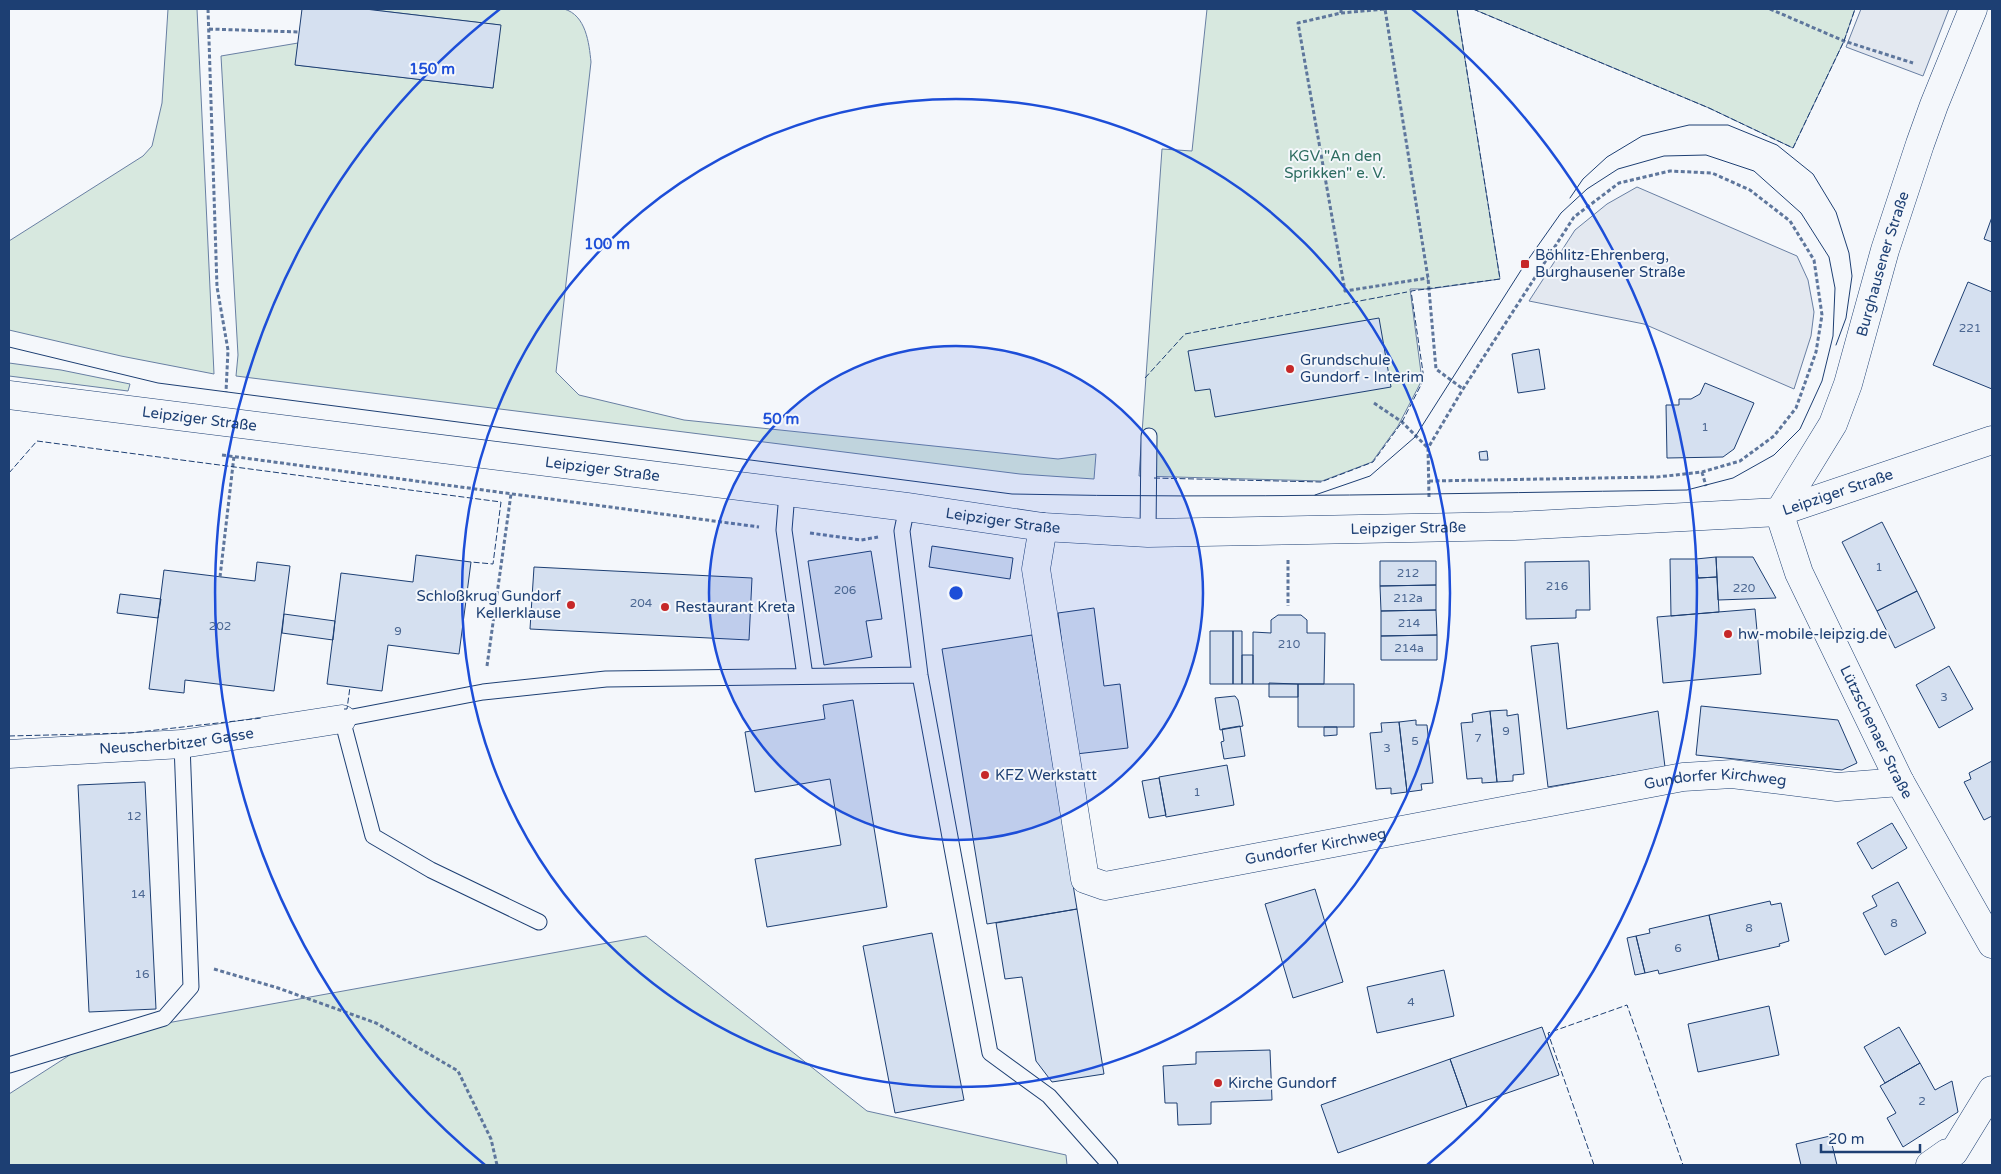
<svg xmlns="http://www.w3.org/2000/svg" width="2001" height="1174" font-family="'Varela Round',sans-serif">
	<style>
		.green { fill: #d7e8df; stroke: #687fa3 }
		.parking { fill: #e3e8f0; stroke: #687fa3 }
		.building { fill: #d5e0f0; stroke: #1d3f73 }
		.lines { fill: none; stroke-linecap: round; stroke-linejoin: round }
		.lane-casing { stroke: #1d3f73; stroke-width: 17 }
		.street-casing { stroke: #1d3f73; stroke-width: 29 }
		.secondary-casing { stroke: #1d3f73; stroke-width: 29 }
		.path { stroke: #5e769c; stroke-width: 3; stroke-dasharray: 4 2.5; stroke-linecap: butt }
		.lane { stroke: #f4f7fb; stroke-width: 15 }
		.street { stroke: #f4f7fb; stroke-width: 28 }
		.secondary { stroke: #f4f7fb; stroke-width: 28 }
		.tram { stroke: #1d3f73; stroke-width: 1 }
		.fence { stroke: #1d3f73; stroke-width: 1; stroke-dasharray: 6 2.5; stroke-linecap: butt }
		.ring { fill: none; stroke: #1d4ed8; stroke-width: 2.5 }
		.poi-dot { fill: #c62828; stroke: #f4f7fb; stroke-width: 2 }
		.labels { text-anchor: middle; dominant-baseline: central; stroke-width: 4; stroke-linejoin: round; paint-order: stroke }
		.number-label { font-size: 12px; fill: #4b6792 }
		.park-label { font-size: 15px; fill: #2c6c60; stroke: #f4f7fb }
		.poi-label { font-size: 15px; fill: #1d3f73; stroke: #f4f7fb; text-anchor: start }
		.street-label { font-size: 15px; fill: #1d3f73; stroke: #f4f7fb }
		.centre { fill: #1d4ed8; stroke: #f4f7fb; stroke-width: 2.5 }
		.ring-label { font-size: 15px; text-anchor: middle; font-weight: bold; fill: #1d4ed8; stroke: #f4f7fb; stroke-width: 4; stroke-linejoin: round; paint-order: stroke }
	</style>
	<rect width="100%" height="100%" fill="#f4f7fb"/>
	<path class="green" d="M168,9H197L214,374L121,356L9,330V241L143,156L152,146L162,103Z
		M365,9H564C586,15 589,43 591,62L556,372L579,395L684,420L1058,459L1096,454L1094,479L1020,474L236,376L238,355L221,56L298,43L296,65L493,88L500,25Z
		M1207,9H1457L1500,279L1429,289H1410L1422,380L1398,426L1372,462L1322,481L1139,476L1162,149L1192,151Z
		M1473,9H1855L1844,41L1793,148L1709,108Z
		M9,363L61,370L130,384L128,391L9,376Z
		M646,936L867,1111L1066,1155L1067,1165H9V1094L101,1035Z"/>
	<path class="parking" d="M1861,9H1949L1923,76L1846,47Z
		M1637,187L1797,256L1808,280L1814,312L1811,336L1794,389L1644,324L1529,301L1575,230L1607,204Z"/>
	<path class="building" d="M302,9H365L501,25L493,88L295,65Z
		M1992,217V242L1984,239Z
		M1968,282L1992,292V389L1933,365Z
		M1379,318L1391,387L1215,417L1210,389L1195,391L1188,351Z
		M1539,349L1545,389L1518,393L1512,354Z
		M1705,383L1754,403L1734,449L1723,457L1667,458L1666,405H1679V399H1691L1700,394Z
		M1487,451L1488,460H1480L1479,452Z
		M1882,522L1917,591L1877,611L1842,542Z
		M932,546L1013,558L1010,579L929,567Z
		M871,551L882,619L866,621L872,657L824,665L808,561Z
		M416,555L471,562L459,654L388,645L382,691L327,684L341,573L413,582Z
		M1716,557H1753L1776,598L1718,600Z
		M1716,557L1717,577L1698,578L1696,559Z
		M1670,559H1696L1698,578L1717,577L1719,612L1671,616Z
		M1380,561H1436V585L1380,586Z
		M1589,561L1590,610H1576V618L1526,619L1525,562Z
		M257,562L290,566L274,691L185,680L184,693L149,689L164,570L255,581Z
		M534,567L752,578L749,640L530,629Z
		M1436,585V610L1381,611L1380,586Z
		M1917,591L1935,628L1895,648L1877,611Z
		M120,594L161,599L158,618L117,613Z
		M1094,608L1104,686L1120,684L1128,748L1076,754L1058,613Z
		M1755,609L1761,674L1663,683L1657,617Z
		M1436,610L1437,635L1381,636V611Z
		M284,614L335,621L333,640L282,633Z
		M1278,615H1301L1307,620V633H1325L1324,684H1253V632L1271,633V620Z
		M1210,631H1233V684H1210Z
		M1233,631H1242V684H1233Z
		M1032,635L1077,909L987,924L942,649Z
		M1437,635V660H1381V636Z
		M1558,643L1567,729L1658,711L1665,767L1548,787L1531,646Z
		M1242,655H1253V684H1242Z
		M1949,666L1973,709L1939,728L1916,685Z
		M1269,683L1298,684V697H1269Z
		M1298,684H1354V727H1298Z
		M1235,696L1238,700L1243,726L1220,730L1215,698Z
		M853,700L887,907L767,927L755,859L841,845L830,779L755,792L745,732L825,719L823,705Z
		M1701,706L1838,720L1857,763L1842,770L1696,755Z
		M1507,710V716L1518,714L1524,774L1513,775V781L1497,782L1490,711Z
		M1490,711L1497,782L1482,783V778L1467,779L1461,723L1473,722L1472,714Z
		M1416,720V725H1427L1433,783L1421,784L1422,790L1407,792L1399,722Z
		M1399,722L1407,792L1391,794V788L1376,789L1370,733L1382,732L1381,723Z
		M1240,726L1245,756L1224,759L1221,742L1224,741L1222,729Z
		M1324,727H1337V735L1324,736Z
		M1992,761V816L1984,820L1964,782L1971,779L1969,773Z
		M1227,765L1234,805L1166,817L1159,777Z
		M1159,778L1166,815L1149,818L1142,781Z
		M145,782L156,1009L89,1012L78,785Z
		M1892,823L1907,848L1872,869L1857,843Z
		M1898,882L1926,933L1885,955L1863,913L1877,906L1872,896Z
		M1315,889L1343,982L1293,998L1265,904Z
		M1770,901L1771,905L1781,903L1789,941L1779,944L1780,946L1719,960L1709,915Z
		M1077,909L1104,1074L1052,1082L1036,1061L1022,977L1005,979L996,923Z
		M1709,915L1719,960L1659,974L1658,970L1645,973L1636,936L1650,933L1649,929Z
		M932,933L964,1100L895,1113L863,946Z
		M1636,936L1645,973L1635,975L1627,938Z
		M1444,970L1454,1016L1377,1033L1367,987Z
		M1769,1006L1779,1055L1698,1072L1688,1024Z
		M1542,1027L1559,1075L1467,1107L1450,1059Z
		M1899,1027L1920,1063L1885,1083L1864,1047Z
		M1270,1050L1272,1100L1211,1102V1124L1178,1125L1177,1103H1165L1163,1066L1196,1064V1052Z
		M1450,1059L1467,1107L1338,1153L1321,1105Z
		M1920,1063L1935,1090L1952,1081L1958,1112L1903,1147L1887,1118L1896,1113L1880,1086Z
		M1830,1136L1837,1165H1801L1796,1144Z"/>
	<g class="lines">
		<g class="lane-casing">
			<path id="lane" d="M787,493L784,530L805,676
				M907,507L902,531L920,675L990,1053L1049,1096L1110,1165
				M1148,533L1149,436
				M539,922L431,870L373,836L342,719L483,692L606,679L920,675
				M9,1065L164,1018L191,987L182,744"/>
		</g>
		<g class="street-casing">
			<g id="street">
				<path id="s1" d="M1779,512L1992,440"/>
				<path id="s2" d="M1043,527L1036,569L1085,879L1105,886L1683,777L1732,774L1837,787L1900,782"/>
				<path id="s3" d="M9,754L182,744L342,719"/>
				<path d="M1930,1165L1947,1153L1954,1152L1992,1090"/>
			</g>
		</g>
		<g class="secondary-casing">
			<g id="secondary">
				<path id="s4" d="M9,395L907,507L1043,527L1148,533L1514,526L1779,512"/>
				<path id="s5" d="M1779,512L1833,424L1848,384L1885,250L1920,144L1934,105L1973,9"/>
				<path id="s6" d="M1779,512L1799,573L1900,782L1992,944"/>
			</g>
		</g>
		<path class="path" d="M208,9L217,287L228,350L226,392
			M1341,9V13L1298,23L1345,291L1428,278
			M1770,9L1844,41L1913,63
			M1341,13L1385,9L1428,278L1436,369L1463,389
			M209,29L299,32
			M1374,403L1402,422L1428,448
			M222,455L759,527
			M1702,472L1706,486
			M1429,481L1657,477L1702,472L1740,461L1774,436L1796,408L1816,352L1822,315L1814,260L1790,221L1750,190L1712,173L1670,171L1619,183L1574,217L1463,389L1428,448L1429,497
			M810,533L861,540L878,537
			M1288,560V606
			M220,577L234,456
			M487,666L511,494
			M214,969L278,988L376,1023L458,1071L491,1139L497,1165"/>
		<use href="#lane" class="lane"/>
		<use href="#street" class="street"/>
		<use href="#secondary" class="secondary"/>
		<path class="tram" d="M1570,198L1583,179L1607,157L1642,136L1689,125H1728L1777,145L1813,174L1836,212L1849,253L1852,276L1846,318L1836,345
			M9,347L158,383L1012,494C1237,499 1462,493 1687,490L1733,478L1774,455L1800,429L1822,381L1833,336L1835,288L1829,257L1801,213L1754,171L1706,155L1664,156L1618,169L1587,189L1561,213L1525,264L1415,437L1370,476L1315,495"/>
		<path class="fence" d="M1473,9L1709,108L1793,148L1844,41L1855,9
			M1145,378L1185,334L1407,292
			M9,473L37,441L501,502L493,564L471,562
			M1154,478L1321,482L1373,462L1402,422L1424,379L1411,291L1500,279L1457,9
			M344,709H347L350,687
			M9,736L130,733L262,718
			M1594,1165L1548,1033L1627,1005L1683,1165"/>
	</g>
	<circle cx="956" cy="593" r="247" fill="#1d4ed8" fill-opacity=".12"/>
	<g class="ring">
		<circle cx="956" cy="593" r="247"/>
		<circle cx="956" cy="593" r="494"/>
		<path d="M485 1165A741 741 0 0 1 500 9M1412 9A741 741 0 0 1 1427 1165"/>
	</g>
	<g class="poi-dot">
		<rect x="1520" y="259" width="10" height="10" rx="2.5"/>
		<circle cx="1290" cy="369" r="5"/>
		<circle cx="571" cy="605" r="5"/>
		<circle cx="665" cy="607" r="5"/>
		<circle cx="1728" cy="634" r="5"/>
		<circle cx="985" cy="775" r="5"/>
		<circle cx="1218" cy="1083" r="5"/>
	</g>
	<g class="labels">
		<g class="number-label">
			<text x="1970" y="328">221</text>
			<text x="1705" y="427">1</text>
			<text x="1879" y="567">1</text>
			<text x="1408" y="573">212</text>
			<text x="1557" y="586">216</text>
			<text x="1744" y="588">220</text>
			<text x="845" y="590">206</text>
			<text x="1408" y="598">212a</text>
			<text x="641" y="603">204</text>
			<text x="1409" y="623">214</text>
			<text x="220" y="626">202</text>
			<text x="398" y="631">9</text>
			<text x="1289" y="644">210</text>
			<text x="1409" y="648">214a</text>
			<text x="1944" y="697">3</text>
			<text x="1506" y="731">9</text>
			<text x="1478" y="738">7</text>
			<text x="1415" y="741">5</text>
			<text x="1387" y="748">3</text>
			<text x="1197" y="792">1</text>
			<text x="134" y="816">12</text>
			<text x="138" y="894">14</text>
			<text x="1894" y="923">8</text>
			<text x="1749" y="928">8</text>
			<text x="1678" y="948">6</text>
			<text x="142" y="974">16</text>
			<text x="1411" y="1002">4</text>
			<text x="1922" y="1101">2</text>
		</g>
		<g class="park-label">
			<text x="1335" y="156">KGV "An den<tspan x="1335" dy="17">Sprikken" e. V.</tspan></text>
		</g>
		<g class="poi-label">
			<text x="1535" y="255">Böhlitz-Ehrenberg,<tspan x="1535" dy="17">Burghausener Straße</tspan></text>
			<text x="1300" y="360">Grundschule<tspan x="1300" dy="17">Gundorf - Interim</tspan></text>
			<text x="561" y="596" text-anchor="end">Schloßkrug Gundorf<tspan x="561" dy="17">Kellerklause</tspan></text>
			<text x="675" y="607">Restaurant Kreta</text>
			<text x="1738" y="634">hw-mobile-leipzig.de</text>
			<text x="995" y="775">KFZ Werkstatt</text>
			<text x="1228" y="1083">Kirche Gundorf</text>
		</g>
		<g class="street-label">
			<text stroke="none"><textPath href="#s5" startOffset="271">Burghausener Straße</textPath></text>
			<text stroke="none"><textPath href="#s4" startOffset="192">Leipziger Straße</textPath></text>
			<text stroke="none"><textPath href="#s4" startOffset="598">Leipziger Straße</textPath></text>
			<text stroke="none"><textPath href="#s1" startOffset="62">Leipziger Straße</textPath></text>
			<text stroke="none"><textPath href="#s4" startOffset="1002">Leipziger Straße</textPath></text>
			<text stroke="none"><textPath href="#s4" startOffset="1408">Leipziger Straße</textPath></text>
			<text stroke="none"><textPath href="#s6" startOffset="241">Lützschenaer Straße</textPath></text>
			<text stroke="none"><textPath href="#s3" startOffset="168">Neuscherbitzer Gasse</textPath></text>
			<text stroke="none"><textPath href="#s2" startOffset="998">Gundorfer Kirchweg</textPath></text>
			<text stroke="none"><textPath href="#s2" startOffset="592">Gundorfer Kirchweg</textPath></text>
		</g>
	</g>
	<circle cx="956" cy="593" r="8" class="centre"/>
	<g class="ring-label">
		<text x="432" y="74">150 m</text>
		<text x="607" y="249">100 m</text>
		<text x="781" y="424">50 m</text>
	</g>
	<rect width="2001" height="1174" fill="none" stroke="#1d3f73" stroke-width="20"/>
	<path d="M1821 1144v8h99v-8" fill="none" stroke="#1d3f73" stroke-width="2.5"/>
	<text x="1828" y="1144" font-size="15" fill="#1d3f73" stroke="#f4f7fb" stroke-width="4" paint-order="stroke">20 m</text>
</svg>
